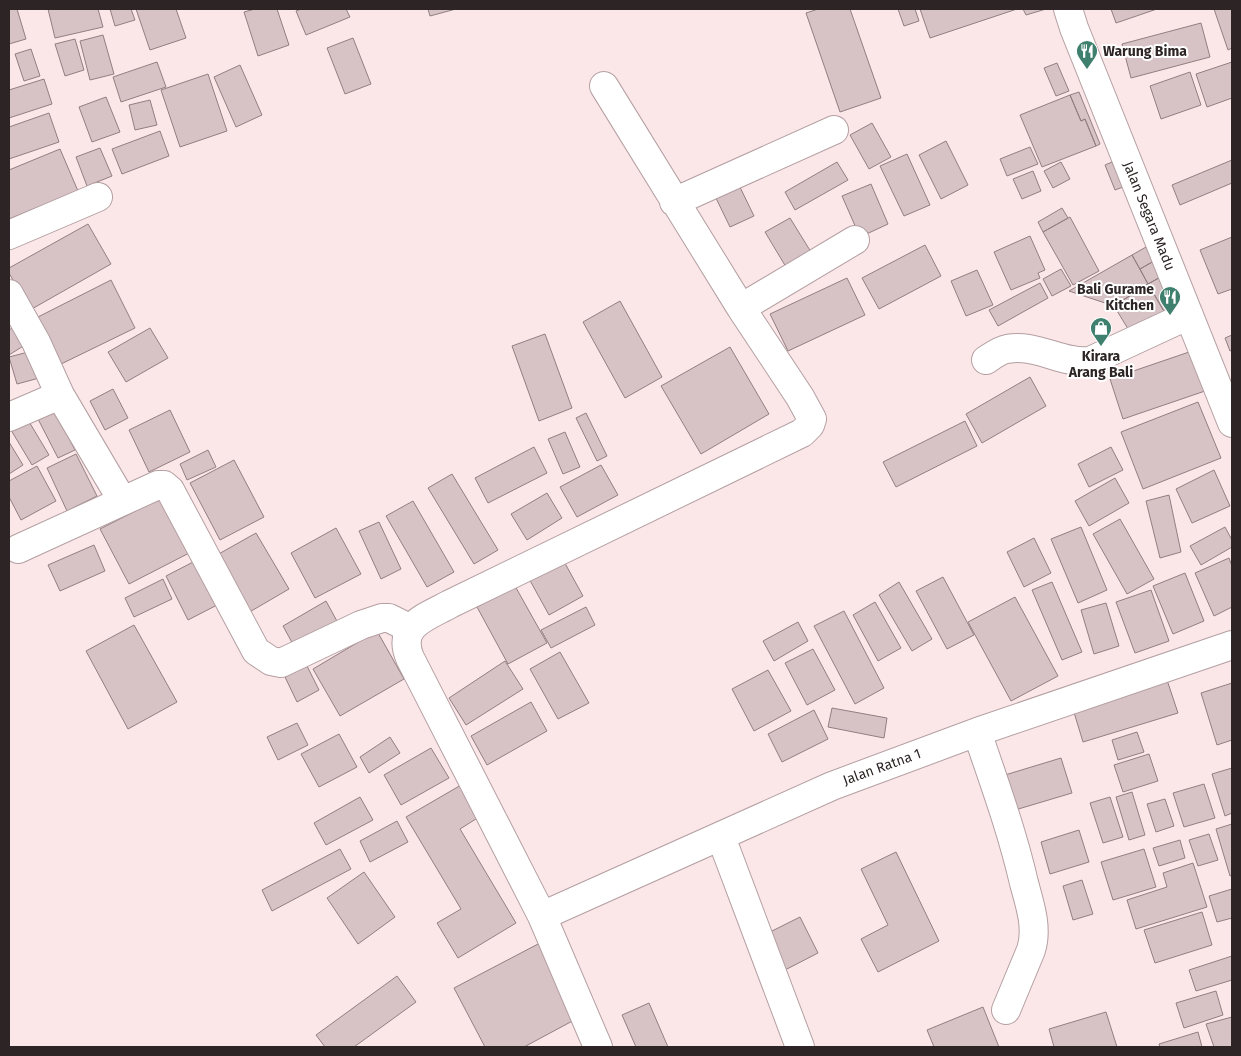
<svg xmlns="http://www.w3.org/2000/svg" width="1241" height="1056" font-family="'Fira Sans',sans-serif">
<rect width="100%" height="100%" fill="#fbe6e8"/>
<!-- building -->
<path fill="#d7c2c5" stroke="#927f81" d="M9 9H17L26 39 9 44Z
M48 9H98L103 27 55 38Z
M110 9H131L135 20 115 26Z
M136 9H176L186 38 150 50Z
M255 9H277L289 45 258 56 244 12Z
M301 9H346L350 17 306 35 296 11Z
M428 9H456L430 16Z
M818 9H850L881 98 840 112 806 13Z
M898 9H915L919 21 904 26Z
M920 9H1017L930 38Z
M1023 9H1046L1026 15Z
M1111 9H1157L1116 23Z
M1214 9H1232V48L1228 50Z
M1201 23 1210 57 1131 78 1122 44Z
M103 35 114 74 90 80 80 41Z
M353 38 371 84 345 94 327 48Z
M75 39 84 70 65 76 55 44Z
M31 49 40 76 24 81 15 54Z
M157 62 166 87 121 102 113 77Z
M1232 62V98L1207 107 1196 74Z
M1057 63 1069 91 1056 96 1044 68Z
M240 65 262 115 236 127 214 77Z
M1190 72 1201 105 1161 119 1150 86Z
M208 74 227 131 180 147 161 90Z
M44 79 52 104 9 118V90Z
M1079 92 1100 144 1096 146 1085 119 1081 121 1070 95Z
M1070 95 1081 121 1085 119 1096 146 1042 167 1020 115Z
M106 97 120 132 92 142 79 107Z
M150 100 157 125 135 130 129 105Z
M49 113 59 142 9 159V127Z
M872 123 891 157 869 169 850 135Z
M160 131 169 156 122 174 112 149Z
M946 141 968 185 941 199 919 155Z
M1030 147 1038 164 1007 176 1000 159Z
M100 148 112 176 87 186 76 157Z
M60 149 78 191 9 219V170Z
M907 154 930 205 904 216 880 166Z
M1232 160V183L1180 205 1172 185Z
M837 162 848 180 795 210 785 192Z
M1061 162 1070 179 1053 188 1044 171Z
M1112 162 1123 187 1115 190 1105 165Z
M1033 171 1041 191 1022 199 1013 179Z
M737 181 754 216 730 227 713 192Z
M871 184 888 224 860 237 842 196Z
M1062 208 1068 218 1043 232 1038 222Z
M1070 217 1099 271 1073 285 1043 232Z
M790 218 811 252 786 267 765 232Z
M88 224 111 264 30 310 9 273V268Z
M1030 236 1045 270 1038 273 1040 278 1011 290 994 252Z
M1232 237V289L1218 294 1200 250Z
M925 245 941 276 879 309 862 278Z
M1146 247 1154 261 1140 269 1132 255Z
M1132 255 1148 284 1114 306 1069 291Z
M1154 261 1168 273 1148 284 1140 269Z
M1061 269 1071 286 1052 296 1043 279Z
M977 270 993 305 966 316 951 281Z
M1162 276 1179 306 1165 313 1148 284Z
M847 278 865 315 788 351 770 314Z
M111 280 135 328 59 365 36 318Z
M1040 283 1048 298 998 326 989 310Z
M1148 284 1165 313 1130 332 1114 306Z
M620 301 662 377 625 398 583 322Z
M17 325 28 343 9 355V330Z
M150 328 168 358 126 382 108 352Z
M545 334 572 408 539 421 512 346Z
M1232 335V350L1230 351 1225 338Z
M730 347 769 414 701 454 661 386Z
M36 350 43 377 17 384 9 357Z
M1192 351 1205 391 1123 419 1110 379Z
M1030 377 1046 406 982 443 966 414Z
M113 389 128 418 105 430 90 401Z
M1198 402 1221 458 1143 489 1121 432Z
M170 410 190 452 149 472 129 430Z
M55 411 75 450 58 458 38 419Z
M586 413 607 456 597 461 576 418Z
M28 420 49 455 32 465 11 430Z
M965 421 977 446 896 487 883 462Z
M565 432 580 467 563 474 548 439Z
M9 442 23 465 9 474Z
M534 447 547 473 488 503 475 478Z
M1111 447 1123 470 1089 487 1078 464Z
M208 450 216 467 187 480 180 464Z
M76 454 97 496 67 511 47 468Z
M234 460 264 517 220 540 190 483Z
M601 465 618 495 577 517 560 487Z
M37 466 56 501 21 520 9 497V481Z
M1214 470 1230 506 1192 523 1176 489Z
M452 474 498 550 474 564 428 488Z
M1115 478 1129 503 1089 526 1075 501Z
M547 493 562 518 527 540 511 514Z
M167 495 195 550 129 584 100 529Z
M1169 495 1181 552 1160 558 1146 501Z
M413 501 454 572 427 587 386 516Z
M1120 519 1154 579 1127 594 1093 534Z
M379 522 401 569 381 579 359 531Z
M1081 527 1107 590 1078 603 1051 539Z
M1225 527 1232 540V547L1201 565 1190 546Z
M336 528 361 574 315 598 291 553Z
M256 533 289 589 241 617 208 560Z
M1034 538 1051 573 1024 587 1007 552Z
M94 545 105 571 60 591 48 565Z
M561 556 583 596 549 615 527 575Z
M1229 558 1232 566V607L1214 616 1195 573Z
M197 560 219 604 188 620 166 576Z
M1185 573 1204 621 1173 634 1153 586Z
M943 577 974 635 947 649 916 591Z
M163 579 172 599 134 617 125 598Z
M899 582 932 639 912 651 879 595Z
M1052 582 1082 652 1062 660 1032 590Z
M515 586 547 643 508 664 477 607Z
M1151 590 1169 641 1135 653 1116 602Z
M1015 597 1058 676 1011 701 968 622Z
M326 601 338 623 295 648 283 626Z
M875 602 901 648 878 661 853 615Z
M1106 603 1119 646 1094 654 1081 610Z
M586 607 595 625 551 648 541 630Z
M844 611 884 688 855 704 814 626Z
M798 622 808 641 774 661 763 641Z
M134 625 177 702 128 729 86 651Z
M377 631 404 679 340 716 313 669Z
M813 649 835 690 807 705 785 663Z
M560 652 589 703 558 719 530 669Z
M505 661 523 689 466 725 449 698Z
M307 666 319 690 297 702 285 677Z
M768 670 791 711 754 731 732 689Z
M1167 680 1178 713 1083 742 1073 709Z
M1232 683V740L1217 745 1201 693Z
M531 702 547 731 487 765 471 736Z
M832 708 887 718 884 738 828 727Z
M814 710 828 739 782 762 768 734Z
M297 723 308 745 278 760 267 737Z
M1137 732 1144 752 1118 760 1112 740Z
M339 734 357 767 319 787 301 754Z
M390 737 400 753 369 773 360 757Z
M431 748 449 778 401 805 384 775Z
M1149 754 1158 781 1123 792 1114 765Z
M1061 758 1072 793 1015 810 1005 775Z
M1232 768V813L1225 816 1212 774Z
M468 781 487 812 460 829 516 923 458 958 437 923 461 909 406 817Z
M1204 784 1215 818 1184 827 1173 793Z
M1132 792 1145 835 1129 840 1116 797Z
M360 797 373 820 326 845 314 823Z
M1110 797 1123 837 1103 843 1090 803Z
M1165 799 1174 826 1156 832 1147 804Z
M397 821 408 842 370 862 360 841Z
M1232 824V875L1230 876 1216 829Z
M1079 830 1089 862 1050 874 1041 842Z
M1209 834 1218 860 1198 866 1189 840Z
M1180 840 1185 858 1159 866 1153 848Z
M340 849 351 869 272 911 262 890Z
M1144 849 1156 887 1113 900 1101 862Z
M896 852 939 941 878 972 861 939 888 925 861 869Z
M1193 863 1207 907 1136 929 1127 900 1167 887 1163 873Z
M364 872 395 917 358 944 327 898Z
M1082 880 1093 914 1073 920 1063 886Z
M1232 889V918L1217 922 1209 896Z
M1202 912 1212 945 1155 963 1144 930Z
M800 917 818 953 785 970 766 934Z
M540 943 578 1018 524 1047H485L454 988Z
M1232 956V980L1196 991 1189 970Z
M397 976 416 1002 354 1047H325L316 1035Z
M1216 991 1223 1015 1184 1028 1176 1003Z
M649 1003 668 1047H636L622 1015Z
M983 1007 999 1047H934L927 1030Z
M1106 1012 1117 1047H1054L1049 1029Z
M1232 1017V1047H1214L1206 1024Z
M1198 1032 1202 1047H1160L1159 1044Z"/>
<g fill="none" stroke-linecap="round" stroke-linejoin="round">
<!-- minor casing -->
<g stroke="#b49fa2" stroke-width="30">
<path id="minor" d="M1068 9 1074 28 1232 423
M674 202 834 130
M9 235 98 197
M9 294 36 342 60 395 122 500
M741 308 855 240
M986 360C992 356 1000 350 1007 349 1035 343 1062 364 1090 361L1189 315
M9 417 60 395
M18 549 158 485H164L170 490 256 651 271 661 281 663 361 625 382 618H389L411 629
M977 732C994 782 1012 831 1024 883 1030 905 1038 928 1031 950L1006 1010
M721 837 800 1047
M542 916 832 786 977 732 1232 645
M598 1047 542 916 410 658C396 625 427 617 450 604L802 433 810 425 812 419 800 397 741 308 604 86"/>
</g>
<!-- minor -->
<use href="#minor" stroke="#fff" stroke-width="28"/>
</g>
<!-- icons -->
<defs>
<g id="restaurant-pin" transform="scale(1.125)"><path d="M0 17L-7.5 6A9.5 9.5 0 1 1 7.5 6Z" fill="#3f7f6e" stroke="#fff"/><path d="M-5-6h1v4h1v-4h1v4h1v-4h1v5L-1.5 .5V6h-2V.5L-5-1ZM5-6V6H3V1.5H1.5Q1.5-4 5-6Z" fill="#fff"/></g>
<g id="shop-pin" transform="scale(1.125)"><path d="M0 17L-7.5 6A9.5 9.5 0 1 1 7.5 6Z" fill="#3f7f6e" stroke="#fff"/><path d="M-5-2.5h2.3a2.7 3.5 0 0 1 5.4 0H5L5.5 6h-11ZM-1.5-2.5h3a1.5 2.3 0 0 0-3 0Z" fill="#fff"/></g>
</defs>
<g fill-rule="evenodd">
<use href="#restaurant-pin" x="1087" y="51"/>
<use href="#restaurant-pin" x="1170" y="297"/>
<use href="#shop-pin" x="1101" y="328"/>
</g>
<g text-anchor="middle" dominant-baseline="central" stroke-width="4" stroke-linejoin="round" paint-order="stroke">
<!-- poi labels -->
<g font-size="14" font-weight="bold" fill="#2c2425" stroke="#fff" text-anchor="start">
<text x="1103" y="51">Warung Bima</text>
<text x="1154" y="289" text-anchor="end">Bali Gurame<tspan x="1154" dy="16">Kitchen</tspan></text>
<text x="1101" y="356" text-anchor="middle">Kirara<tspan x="1101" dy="16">Arang Bali</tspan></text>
</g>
<!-- street labels -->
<g font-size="14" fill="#2c2425" stroke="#fff">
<text transform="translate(1149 216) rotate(68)">Jalan Segara Madu</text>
<text transform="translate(882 767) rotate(-20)">Jalan Ratna 1</text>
</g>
</g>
<!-- border -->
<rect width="1241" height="1056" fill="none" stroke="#2c2425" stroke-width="20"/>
</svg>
